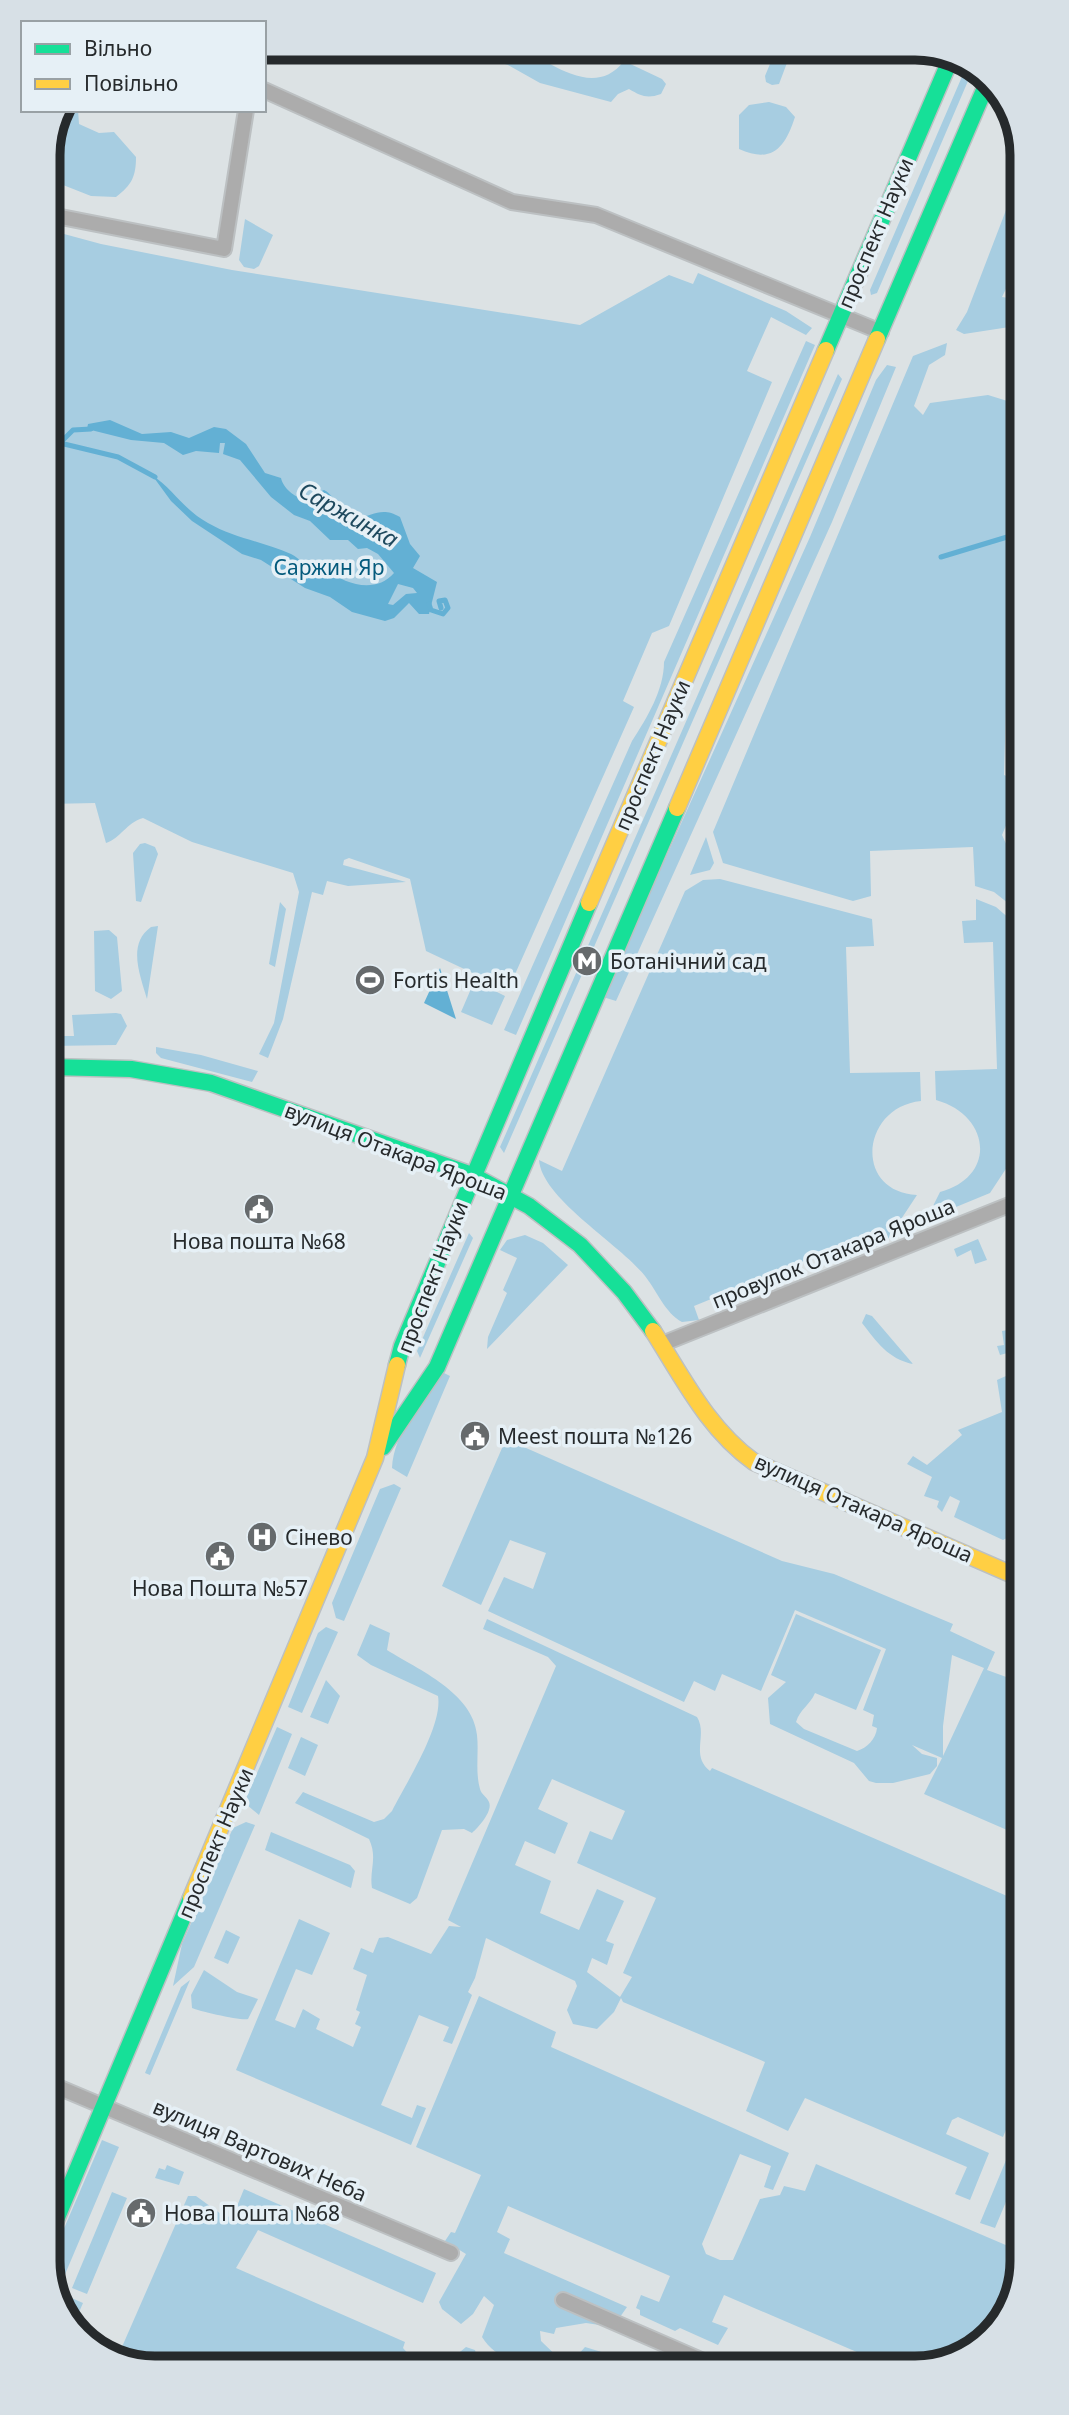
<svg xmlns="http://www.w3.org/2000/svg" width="1069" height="2415" font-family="'Noto Sans',sans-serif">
<rect width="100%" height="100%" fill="#dce2e4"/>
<!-- green -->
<path fill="#a7cde1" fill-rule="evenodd" d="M473 47H551L550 64C576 78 603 88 624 61L662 79 666 84 661 94C647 99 641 96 629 89L618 94 611 102 540 83 508 65 486 58Z
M777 47H793L779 84 772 85 766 82 765 76Z
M967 65 974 67 877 293 871 295 870 290Z
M769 102 786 107 795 117C785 148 772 164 739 149V115L749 105Z
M65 110H78L79 124 99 133 114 132 136 157C136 176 132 185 116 197L91 196 58 183 63 162 47 148Z
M1016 184V268L1002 297 1016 299V326L964 334 956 330 967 312Z
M245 219 273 235 259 266 254 269 244 267 239 260Z
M53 231 101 244 232 270 580 325 669 275 693 284 698 273 786 311 812 328 806 335 771 317 747 371 772 382 669 626 652 633 623 701 634 707 512 981 497 974 491 989 505 996 492 1025 461 1012 477 975 426 951 410 879 349 858 344 860 343 865 406 882 348 886 327 881 323 895 312 892 283 1019 268 1058 259 1054 274 1023 299 892 293 873 192 842 143 818C126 823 121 838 106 843L95 803 49 804 48 233Z
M806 341 815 345 516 1035 504 1030 632 741C647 718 664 690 664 662Z
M947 343 945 355 929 365 914 406 923 415 930 403 988 395 1017 404 1018 704 1006 706 1004 775 1018 781V797L1002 835 1018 870V911L994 892 975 886 973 847 870 851 871 896 853 901 723 863 713 832 913 356Z
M887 365 896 367 832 522 616 1001 603 997 810 537 876 380Z
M838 374 842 379 504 1153 500 1147Z
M706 837 714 863 710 870 690 875Z
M145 843 155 847 158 854 141 902 136 901 133 853 140 844Z
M720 879 872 919 874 946 846 947 850 1073 920 1072 921 1101C861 1107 853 1192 917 1195L886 1242 850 1258 844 1245 694 1306 699 1320 682 1322C665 1313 657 1291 645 1276 620 1244 542 1199 539 1160L562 1171 685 891 703 880Z
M976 899 996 907 1018 926 1019 1149 990 1193 956 1207 930 1212 940 1192C998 1176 990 1115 936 1100L935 1071 997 1069 993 942 964 943 962 921 976 920Z
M280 902 286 909 275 967 269 964Z
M158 926 147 999C140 975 127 944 151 927Z
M109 930 117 937 122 991 111 999 95 991 94 931Z
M116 1013 121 1014 127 1026 116 1045 50 1046V1036H74L72 1015Z
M156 1047 201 1055 258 1071 252 1082 161 1058 156 1053Z
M469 1233 473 1238 420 1358 417 1351Z
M525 1235 543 1243 568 1265 487 1349 488 1337 507 1293 503 1290 517 1258 500 1250 507 1240Z
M978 1239 987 1260 975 1264 971 1250 957 1257 954 1249Z
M866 1314 872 1316 913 1364C888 1359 877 1342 862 1323Z
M1019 1328V1350L1000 1355 997 1346 1004 1345 1002 1331Z
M442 1372 450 1376 407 1477 392 1468C394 1432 422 1401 442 1372Z
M1015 1372 1019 1377 1020 1536 1015 1534 1003 1540 954 1517 960 1501 950 1496 942 1512 937 1507 939 1501 924 1496 932 1477 907 1464 913 1456 927 1465 962 1435 958 1430 1002 1412 997 1380Z
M506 1439 782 1561 834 1574 953 1624 950 1631 995 1652 987 1670 1009 1678 1020 1652 1021 1836 924 1794 942 1758 912 1745 922 1754 937 1758V1766L930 1774 893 1783H876L869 1781 854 1763 770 1724 768 1698 786 1682 771 1675 796 1614 881 1650 856 1710 815 1693C810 1705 800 1709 796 1722L804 1729 857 1751C867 1748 876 1739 877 1728L872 1726 874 1715 863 1710 886 1649 795 1610 761 1691 722 1674 715 1691 694 1681 684 1702 488 1611 504 1577 533 1589 546 1553 510 1540 481 1605 442 1586ZM952 1655 984 1668 943 1756V1726Z
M394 1484 401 1488 344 1621 336 1618 332 1603 380 1489Z
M487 1619 697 1717C708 1735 690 1755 710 1771L712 1768 1021 1902V2093L1003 2137 958 2117 952 2120 946 2134 989 2153 970 2200 955 2194 967 2167 805 2098 788 2131 746 2111 765 2062 623 2002 621 1998 614 2012 597 2029 573 2024 567 2010 577 1986 575 1981 486 1938 475 1978 468 1992 472 1995 452 2044 443 2041 449 2027 419 2015 381 2105 412 2118 417 2105 426 2108 411 2145 236 2070 299 1919 330 1933 312 1975 296 1969 275 2020 295 2028 303 2009 320 2019 316 2029 353 2047 361 2027 355 2024 360 2012 356 2010 367 1975 353 1969 361 1948 373 1953 379 1938 388 1937 431 1954 449 1926 461 1927 448 1920 556 1666 548 1657 483 1629ZM552 1779 625 1811 612 1840 590 1831 577 1863 656 1898 623 1973 632 1977 620 1997 587 1972 592 1958 607 1965 614 1944 606 1941 624 1901 597 1889 579 1930 540 1913 551 1881 515 1865 525 1841 555 1854 568 1823 538 1809Z
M370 1624 390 1633 387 1650C419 1670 473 1693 477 1735 479 1752 475 1772 480 1789 481 1794 487 1797 489 1802 493 1811 479 1827 472 1833L464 1829 442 1830 417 1898 410 1904 372 1888C369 1870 378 1858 369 1839L295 1803 303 1792 374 1822 384 1819 392 1811C406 1783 443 1726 438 1696L371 1665 357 1655Z
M326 1627 338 1632 302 1713 288 1707 318 1633Z
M326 1680 340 1696 328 1724 310 1717Z
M277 1727 292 1734 259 1815 247 1805V1796Z
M301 1737 318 1745 305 1776 288 1768Z
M246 1822 255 1825 194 1967 173 1986 182 1944 233 1828Z
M271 1832 350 1865 355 1871 351 1888 265 1850Z
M226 1930 240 1937 228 1964 214 1958Z
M204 1970 237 1992 258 1999 248 2019C242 2021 198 2011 192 2008L191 1995Z
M190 1980 150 2075 145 2073 181 1987Z
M479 1996 556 2032 551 2047 789 2153 773 2190 764 2187 771 2166 740 2154 702 2244 706 2254 720 2260H733L760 2199 780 2195 784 2186 805 2191 816 2164 1022 2252V2261L1000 2325 949 2362H921L913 2358 911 2362H880L724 2295 712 2322 728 2328 718 2345 680 2328 675 2331 640 2315V2310L636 2308 641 2295 659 2302 670 2276 508 2206 497 2232 510 2239 504 2253 627 2307 613 2327 586 2323 556 2328 554 2334 540 2331 541 2341 566 2365C535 2365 500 2366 482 2337L494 2305 484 2296 473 2314 461 2324 442 2309 439 2302 466 2254 445 2241 451 2232 455 2233 481 2175 416 2147Z
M1021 2124 1022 2188 1013 2185 995 2228 980 2223Z
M102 2140 119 2147 55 2298 53 2254Z
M167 2165 184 2172 179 2185 155 2178 159 2168 165 2170Z
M244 2189 436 2273 423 2303 258 2230 236 2268 405 2342 403 2348 411 2357 410 2366 147 2367 118 2356 188 2196H196L225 2217 233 2216Z
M112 2192 127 2198 87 2294 72 2288Z
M67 2296 83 2303 74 2324 62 2308Z
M466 2347 475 2350 479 2365H444Z
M585 2347 608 2354 612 2364H579L577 2356Z"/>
<!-- water -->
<path fill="#63b0d4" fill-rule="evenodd" d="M110 420 142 434 171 432 189 438 214 427 226 429 246 444 265 473 281 478C283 488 297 501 308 498 313 496 318 492 324 490 335 495 340 514 351 516 370 521 378 504 400 517L410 544 420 556 413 568 437 582 429 614H419L409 603 394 618 385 621 352 612 330 597 305 588 261 560 242 554 192 521 171 501 152 475C173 489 184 510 208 523 234 538 264 542 291 554 301 559 307 568 315 575L327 569C345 585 376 594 394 573L378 554 367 548 358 549 348 540H330L310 521 294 515 271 497 240 460 223 454 225 443H220L219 453 196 451 183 455 164 443 131 440 87 429 88 424ZM398 584 413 588 417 593 406 594 393 605 388 604Z
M440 968 456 1019 424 1003Z"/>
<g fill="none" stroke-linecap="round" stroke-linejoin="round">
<!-- stream -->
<path stroke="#63b0d4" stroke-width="5" d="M60 443 118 457 155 477
M48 444 60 443 73 430 91 429
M941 557 1017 534
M429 604 431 610 443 614 448 608 445 600 439 601 441 608"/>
<!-- street casing -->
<g stroke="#bcc0c2" stroke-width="18">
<path id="street" d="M264 90 512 202 596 215 881 332
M48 220 61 217 224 249 246 110
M662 1344 1019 1201
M53 2085 451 2253
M563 2300 710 2364"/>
</g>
<!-- fast casing -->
<g stroke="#bcc0c2" stroke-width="19">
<path id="fast" d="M877 339 988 81
M826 350 951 58
M50 1067 131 1069 211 1083 472 1175 529 1206 580 1245 624 1292 653 1331
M397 1365 402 1346 589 903
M383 1447 437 1367 677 808
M53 2227 191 1898"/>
</g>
<!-- slow casing -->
<g stroke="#bcc0c2" stroke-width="19">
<path id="slow" d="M677 808 877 339
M589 903 826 350
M653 1331C683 1378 708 1429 754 1462L1020 1578
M191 1898 375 1458 397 1365"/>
</g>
<!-- street -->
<use href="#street" stroke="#acacac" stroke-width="14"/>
<!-- fast -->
<use href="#fast" stroke="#16e098" stroke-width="16"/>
<!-- slow -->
<use href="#slow" stroke="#ffcf43" stroke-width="16"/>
</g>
<!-- icons -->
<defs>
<g id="metro-disc" transform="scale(1.575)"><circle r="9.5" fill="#666a6c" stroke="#e6f0f6"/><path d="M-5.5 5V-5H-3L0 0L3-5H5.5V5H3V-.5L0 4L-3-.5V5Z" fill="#fff"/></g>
<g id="stadium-disc" transform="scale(1.575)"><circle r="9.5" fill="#666a6c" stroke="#e6f0f6"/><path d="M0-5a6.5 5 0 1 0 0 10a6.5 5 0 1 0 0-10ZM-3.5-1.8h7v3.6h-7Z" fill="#fff"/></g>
<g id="civic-disc" transform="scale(1.575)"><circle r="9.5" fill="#666a6c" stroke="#e6f0f6"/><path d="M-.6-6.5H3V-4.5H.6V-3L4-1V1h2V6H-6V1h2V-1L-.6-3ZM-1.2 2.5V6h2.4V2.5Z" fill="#fff"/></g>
<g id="hospital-disc" transform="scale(1.575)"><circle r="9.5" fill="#666a6c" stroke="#e6f0f6"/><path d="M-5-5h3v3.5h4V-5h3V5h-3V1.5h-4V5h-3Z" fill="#fff"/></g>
</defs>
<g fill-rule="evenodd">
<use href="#metro-disc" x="587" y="961"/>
<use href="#stadium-disc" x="370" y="980"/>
<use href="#civic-disc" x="259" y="1209"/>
<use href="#civic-disc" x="475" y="1436"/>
<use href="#hospital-disc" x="262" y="1537"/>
<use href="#civic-disc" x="220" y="1556"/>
<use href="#civic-disc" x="141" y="2213"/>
</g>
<g text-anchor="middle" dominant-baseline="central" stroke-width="7" stroke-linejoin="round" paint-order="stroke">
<!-- street labels -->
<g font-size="21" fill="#262a2c" stroke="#e6f0f6">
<text transform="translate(875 233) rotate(-67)">проспект Науки</text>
<text transform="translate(652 755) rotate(-67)">проспект Науки</text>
<text transform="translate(396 1151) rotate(21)">вулиця Отакара Яроша</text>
<text transform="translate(833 1253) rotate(-22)">провулок Отакара Яроша</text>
<text transform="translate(432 1277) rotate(-69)">проспект Науки</text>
<text transform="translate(864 1508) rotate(24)">вулиця Отакара Яроша</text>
<text transform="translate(215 1843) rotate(-67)">проспект Науки</text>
<text transform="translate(260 2150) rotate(23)">вулиця Вартових Неба</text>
</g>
<!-- park labels -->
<g font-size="21" fill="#045a7c" stroke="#e6f0f6">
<text x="329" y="567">Саржин Яр</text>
</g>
<!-- poi labels -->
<g font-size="21" fill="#262a2c" stroke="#e6f0f6" text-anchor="start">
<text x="610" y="961">Ботанічний сад</text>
<text x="393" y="980">Fortis Health</text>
<text x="259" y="1241" text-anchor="middle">Нова пошта №68</text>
<text x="498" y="1436">Meest пошта №126</text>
<text x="285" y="1537">Сінево</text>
<text x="220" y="1588" text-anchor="middle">Нова Пошта №57</text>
<text x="164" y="2213">Нова Пошта №68</text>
</g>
<!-- water labels -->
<g font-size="23" font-style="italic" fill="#1e495e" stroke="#e6f0f6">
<text transform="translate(349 514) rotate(29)">Саржинка</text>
</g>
</g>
<!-- crop -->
<path d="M0 0H1069V2415H0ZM155 60H915A95 95 0 0 1 1010 155V2261A95 95 0 0 1 915 2356H155A95 95 0 0 1 60 2261V155A95 95 0 0 1 155 60Z" fill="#d7e0e6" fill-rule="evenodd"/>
<path fill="none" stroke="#262a2c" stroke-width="9" d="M155 60H915A95 95 0 0 1 1010 155V2261A95 95 0 0 1 915 2356H155A95 95 0 0 1 60 2261V155A95 95 0 0 1 155 60Z"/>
<!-- legend -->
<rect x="21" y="21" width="245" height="91" fill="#e6f0f6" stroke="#99a1a5" stroke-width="2"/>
<rect x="35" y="44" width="35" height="10" fill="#16e098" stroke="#99a1a5" stroke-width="2"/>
<text x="84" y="56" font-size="21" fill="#262a2c">Вільно</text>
<rect x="35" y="79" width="35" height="10" fill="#ffcf43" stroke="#99a1a5" stroke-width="2"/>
<text x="84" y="91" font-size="21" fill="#262a2c">Повільно</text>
</svg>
